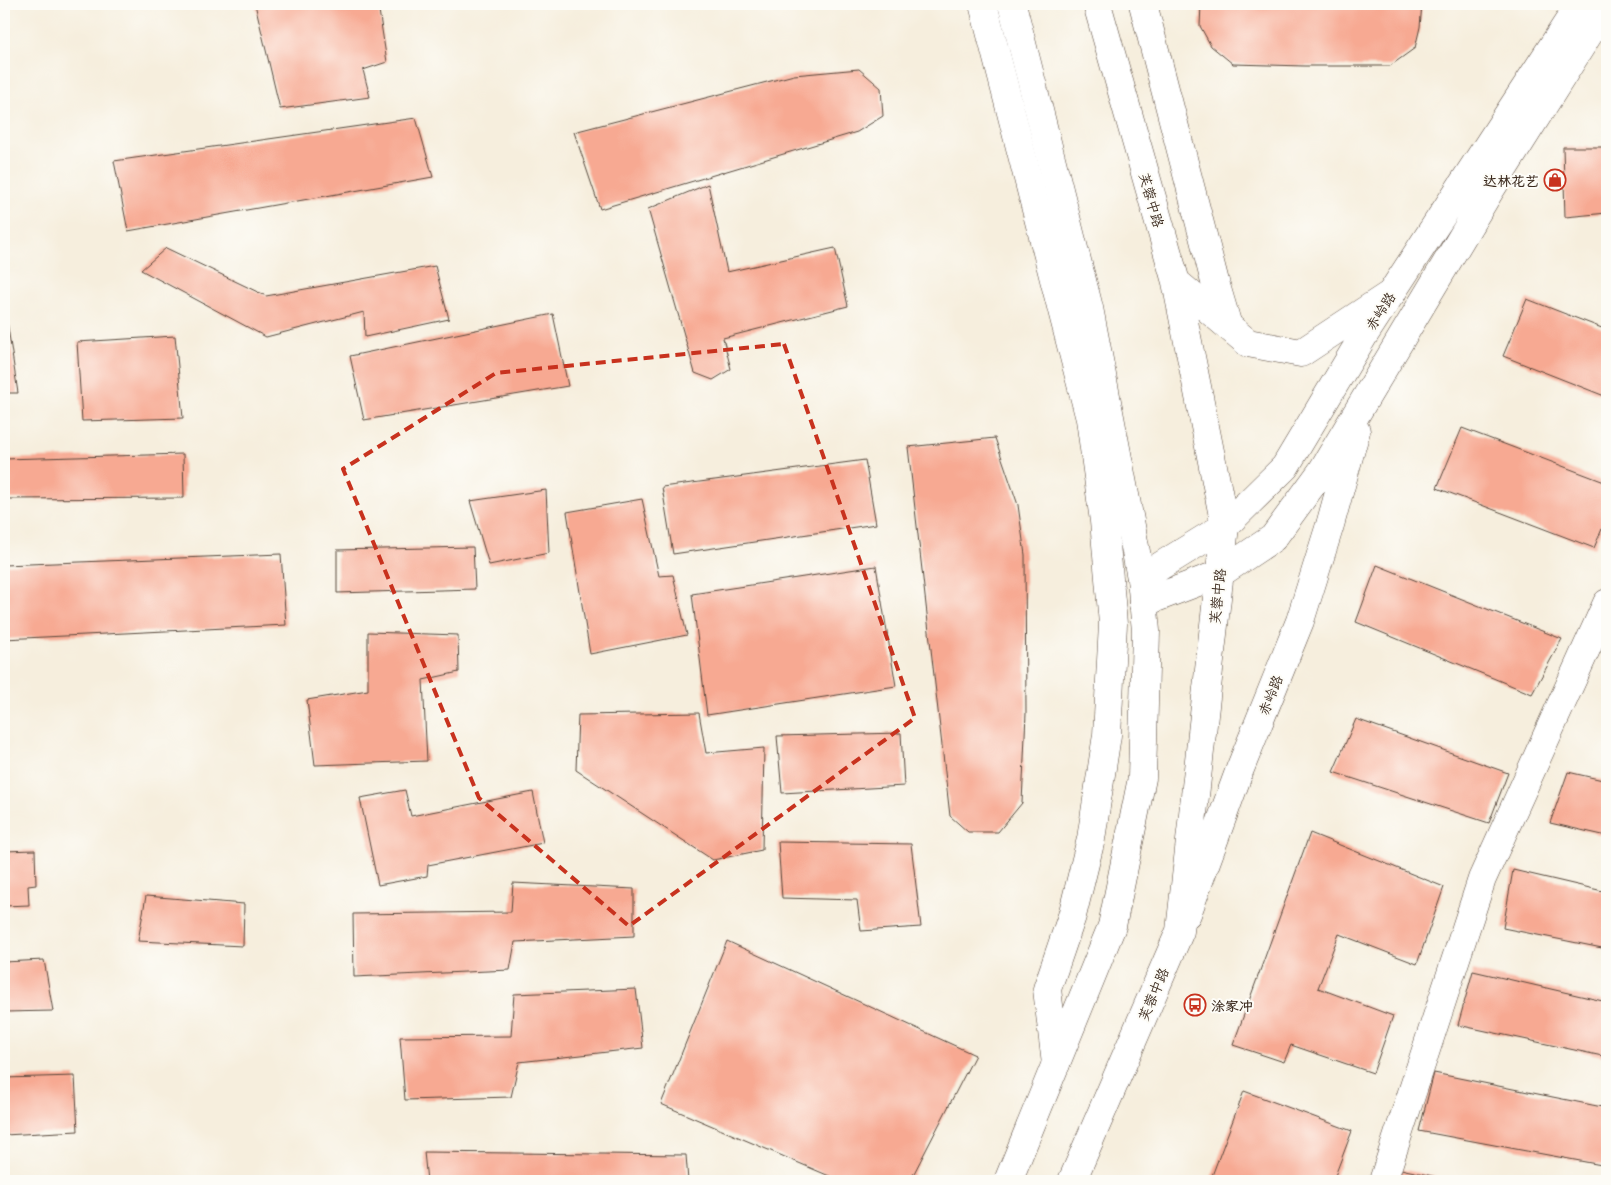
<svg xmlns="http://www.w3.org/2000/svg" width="1611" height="1185" font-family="'Playpen Sans','LXGW WenKai TC',sans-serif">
<rect width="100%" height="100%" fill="#fdfcf7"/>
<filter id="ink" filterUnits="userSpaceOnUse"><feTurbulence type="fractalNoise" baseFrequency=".02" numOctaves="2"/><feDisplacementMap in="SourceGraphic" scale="10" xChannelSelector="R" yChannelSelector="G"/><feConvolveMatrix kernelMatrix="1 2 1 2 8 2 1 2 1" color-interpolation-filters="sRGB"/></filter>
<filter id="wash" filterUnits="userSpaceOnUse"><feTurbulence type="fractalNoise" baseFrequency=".0096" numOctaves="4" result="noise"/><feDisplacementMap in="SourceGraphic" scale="20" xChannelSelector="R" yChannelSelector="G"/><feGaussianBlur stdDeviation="1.12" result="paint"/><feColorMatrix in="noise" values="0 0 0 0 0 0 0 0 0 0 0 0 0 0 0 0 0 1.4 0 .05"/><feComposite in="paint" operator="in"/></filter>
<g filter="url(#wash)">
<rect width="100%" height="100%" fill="#f6eedd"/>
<g id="blocks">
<!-- building -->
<path fill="#f7a992" d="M255 4H378L387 62 363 70 370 97 280 109Z
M1201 4H1422L1420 27 1415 48 1390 66H1304L1233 64 1211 46 1200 26Z
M859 69 881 88 883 116 857 132 600 209 574 132 794 75Z
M416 118 433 177 128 231 114 161Z
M1563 147H1607V213L1565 217Z
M708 184 727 272 835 248 848 306 723 338 731 369 713 380 695 373 648 209Z
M166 248 266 296 435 266 449 319 365 337 364 312 266 337 141 270Z
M1527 299 1607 330V397L1503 356Z
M4 308H5L18 393H4Z
M553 314 568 386 364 420 350 356Z
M175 336 183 418 82 421 77 342Z
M1462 428 1607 483V517L1594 548 1437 488Z
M995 438 1018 505 1025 555 1026 713 1022 803 998 832H968L950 816 908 447Z
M183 454 184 498 4 499V459Z
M865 460 876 524 673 554 662 487Z
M546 490 549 553 489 565 470 501Z
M642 499 659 576 673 575 687 635 590 654 567 512Z
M473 547 475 589 337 593V550Z
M281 554 286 625 4 639V565Z
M1377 565 1562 639 1532 694 1356 622Z
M876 566 896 686 707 715 692 594Z
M368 632 458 635 459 672 423 680 427 761 315 765 307 700 368 690Z
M699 713 706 753 764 748 762 850 713 860 576 770 578 715Z
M1356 719 1508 773 1489 823 1333 772Z
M901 733 904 786 782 793 777 736Z
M1568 772 1607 781V836L1550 823Z
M405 790 411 816 533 792 543 843 428 865 427 876 378 885 360 798Z
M1310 833 1444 887 1417 964 1339 934 1318 988 1393 1016 1373 1073 1291 1045 1284 1062 1233 1045Z
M778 842 911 844 921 927 861 931 857 900 782 898Z
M35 850 36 885 28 886 29 905 4 906V851Z
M1513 870 1607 892V949L1503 928Z
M513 883 634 889V936L515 942 510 970 354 977 353 914 511 912Z
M146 896 244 904 243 946 138 941Z
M727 941 975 1055 910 1181H841L661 1104Z
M44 960 53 1011 4 1012V962Z
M1473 971 1607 1002V1057L1458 1025Z
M636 989 643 1048 519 1062 511 1097 405 1100 400 1037 511 1036 514 994Z
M1434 1073 1607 1108V1166L1419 1131Z
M75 1076 78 1131 4 1135V1078Z
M1244 1091 1352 1131 1333 1181H1210Z
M424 1152 686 1155 688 1181H427Z
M1383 1165 1450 1180V1181H1378Z"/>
</g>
</g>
<g filter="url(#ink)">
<use href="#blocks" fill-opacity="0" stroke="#57473b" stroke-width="1"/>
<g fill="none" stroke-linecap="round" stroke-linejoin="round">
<!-- minor casing -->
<g stroke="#57473b" stroke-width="29">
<path id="minor" d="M1383 1181 1482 879 1607 603"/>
</g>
<!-- tertiary casing -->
<g stroke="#57473b" stroke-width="29">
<path id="tertiary" d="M983 4 1090 419 1104 521 1113 624 1107 735 1091 839 1072 916 1047 989 1056 1064
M1143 4 1215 282 1228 326"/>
</g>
<!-- secondary casing -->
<g stroke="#57473b" stroke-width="29">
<path id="secondary" d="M1141 578 1225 526 1285 467 1364 335 1580 4
M1143 603 1219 574 1273 538 1322 471 1489 192 1607 5
M1187 914 1240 769 1300 621 1330 525 1356 431"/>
</g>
<!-- primary casing -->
<g stroke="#57473b" stroke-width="29">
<path id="primary" d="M1176 282 1248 343 1301 353 1392 293
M1008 1181 1112 926 1142 778 1146 631 1141 578 1089 308 1012 4
M1072 1181 1180 931 1225 526 1176 282 1097 4"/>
</g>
<!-- minor -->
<use href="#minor" stroke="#fff" stroke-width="28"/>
<!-- tertiary -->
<use href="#tertiary" stroke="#fff" stroke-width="28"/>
<!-- secondary -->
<use href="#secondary" stroke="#fff" stroke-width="28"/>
<!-- primary -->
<use href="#primary" stroke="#fff" stroke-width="28"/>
</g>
</g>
<!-- marked area -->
<path fill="none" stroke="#c8321e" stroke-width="4" stroke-dasharray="10 6" stroke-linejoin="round" d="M784 344 915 718 629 926 479 798 343 469 496 373Z"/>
<!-- icons -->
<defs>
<g id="shop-ring" transform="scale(1.125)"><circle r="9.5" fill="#fdfcf7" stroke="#c8321e" stroke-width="1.5"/><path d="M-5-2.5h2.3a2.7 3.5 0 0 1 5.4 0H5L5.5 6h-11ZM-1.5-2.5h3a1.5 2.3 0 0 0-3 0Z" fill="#c8321e"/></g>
<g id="bus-ring" transform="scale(1.125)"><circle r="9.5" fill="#fdfcf7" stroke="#c8321e" stroke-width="1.5"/><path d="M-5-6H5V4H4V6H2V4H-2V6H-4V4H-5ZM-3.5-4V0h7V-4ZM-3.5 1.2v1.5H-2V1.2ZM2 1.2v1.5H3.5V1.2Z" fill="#c8321e"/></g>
</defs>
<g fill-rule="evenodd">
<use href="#shop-ring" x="1555" y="180"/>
<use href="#bus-ring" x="1195" y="1005"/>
</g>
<g text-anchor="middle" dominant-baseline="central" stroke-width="4" stroke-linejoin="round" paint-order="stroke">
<!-- poi labels -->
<g font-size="14" font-weight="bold" fill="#3b2a1e" stroke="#fdfcf7" text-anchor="end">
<text x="1539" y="180">达林花艺</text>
<text x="1211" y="1005" text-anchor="start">涂家冲</text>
</g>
<!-- street labels -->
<g font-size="14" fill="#3b2a1e" stroke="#fdfcf7">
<text transform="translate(1152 200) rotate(74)">芙蓉中路</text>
<text transform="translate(1380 311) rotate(-57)">赤岭路</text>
<text transform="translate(1217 596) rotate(-84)">芙蓉中路</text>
<text transform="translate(1270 695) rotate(-68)">赤岭路</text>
<text transform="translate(1153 994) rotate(-67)">芙蓉中路</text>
</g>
</g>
<!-- margin -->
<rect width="1611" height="1185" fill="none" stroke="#fdfcf7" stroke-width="20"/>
</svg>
